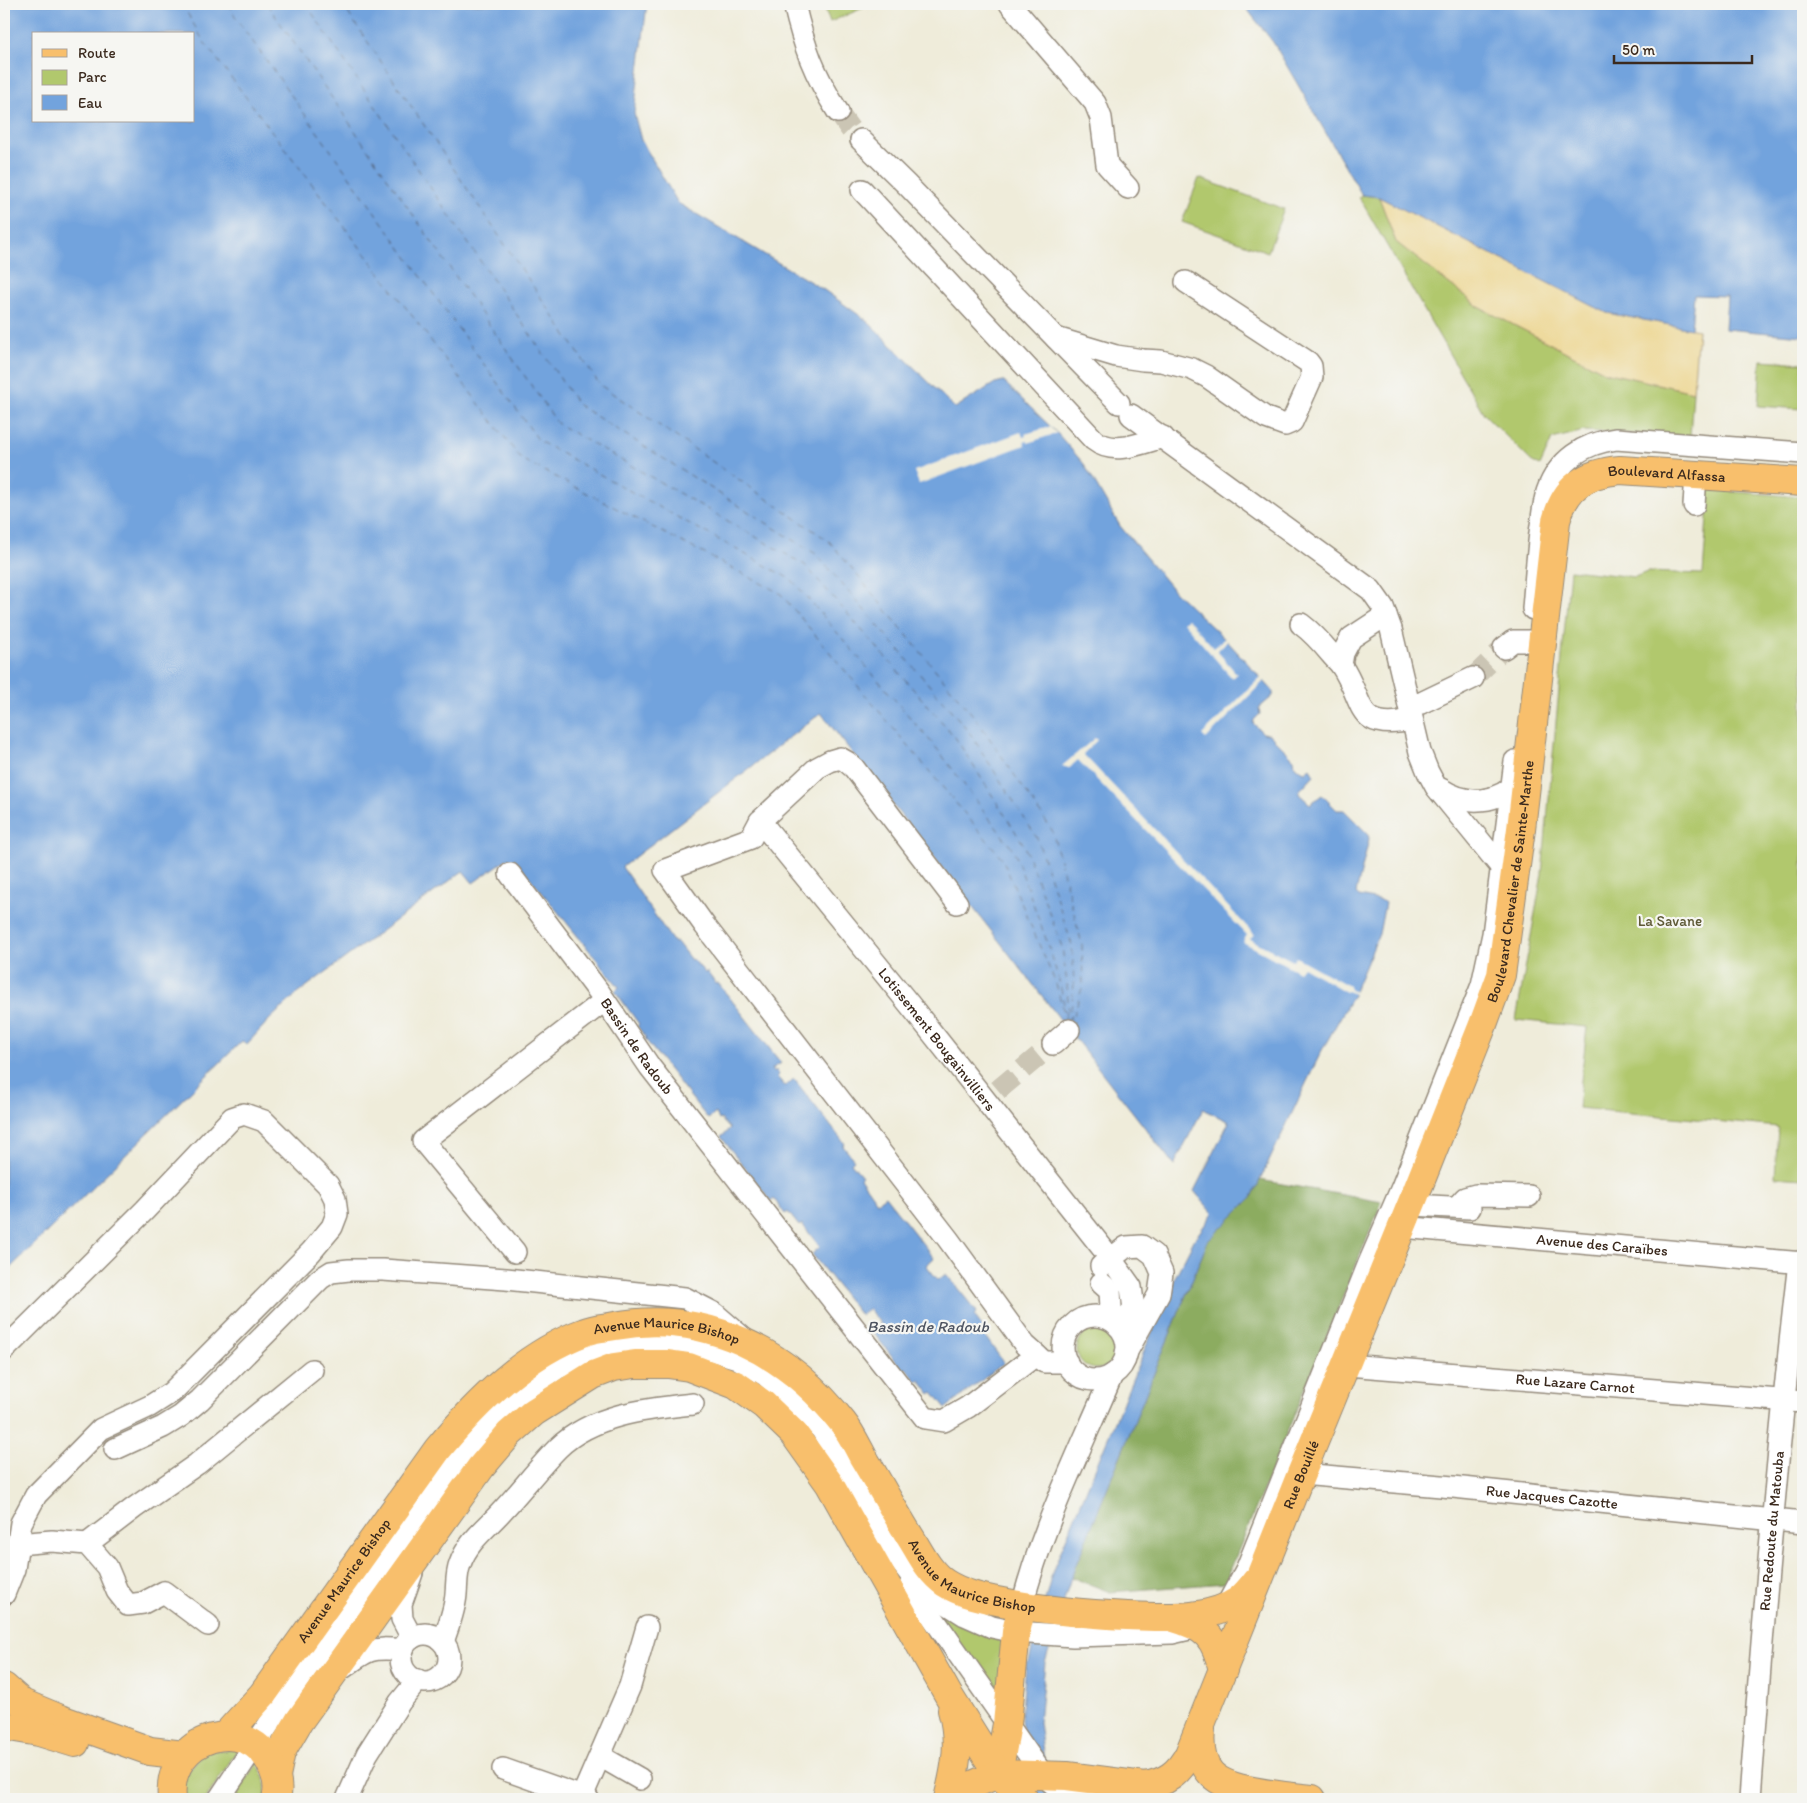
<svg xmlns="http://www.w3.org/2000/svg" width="1807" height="1803" font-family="Itim,sans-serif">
<rect width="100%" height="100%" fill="#f6f6f2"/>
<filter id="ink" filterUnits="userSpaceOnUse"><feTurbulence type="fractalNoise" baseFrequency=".02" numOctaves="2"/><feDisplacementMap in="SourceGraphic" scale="10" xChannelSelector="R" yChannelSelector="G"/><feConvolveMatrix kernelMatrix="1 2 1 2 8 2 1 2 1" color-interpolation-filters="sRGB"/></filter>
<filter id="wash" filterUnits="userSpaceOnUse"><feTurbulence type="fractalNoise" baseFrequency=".0096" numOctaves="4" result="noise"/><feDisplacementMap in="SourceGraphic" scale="20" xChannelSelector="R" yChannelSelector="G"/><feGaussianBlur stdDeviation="1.12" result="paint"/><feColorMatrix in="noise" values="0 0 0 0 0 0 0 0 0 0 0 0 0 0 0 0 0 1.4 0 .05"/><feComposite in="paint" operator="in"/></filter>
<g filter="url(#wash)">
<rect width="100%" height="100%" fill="#efecda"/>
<!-- green -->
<path fill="#b1c86d" stroke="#767946" d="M823 4H861L863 8 830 22Z
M1199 178 1284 209 1268 252 1182 222Z
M1362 195 1379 197 1396 242 1479 307 1605 372 1693 392 1690 437 1584 431 1552 439 1540 466 1531 461 1484 414 1359 197Z
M1761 360 1803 363V409L1758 406Z
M1709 490 1803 497V1179L1775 1177 1778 1127 1578 1108 1587 1027 1516 1020 1542 874 1570 570 1635 577 1647 572 1703 574Z
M1077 1349a20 20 0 1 1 40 0a20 20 0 1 1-40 0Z
M922 1596 1007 1637 1001 1705Z
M238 1749 206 1799H183L182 1778 205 1751Z
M257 1763 265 1777 266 1799H232Z"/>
<!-- forest -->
<path fill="#8cac60" stroke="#646b3f" d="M1260 1180 1382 1202 1225 1583 1110 1592 1071 1577 1208 1241 1252 1197Z"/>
<!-- sand -->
<path fill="#eeda9e" stroke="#94825e" d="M1379 197 1607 313 1698 330 1693 392 1605 372 1479 307 1396 242Z"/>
<!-- water -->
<path fill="#72a3dd" stroke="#56667e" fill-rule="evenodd" d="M4 4H647L634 113 641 140 678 203 824 290 866 320 955 408 995 383 1003 381 1057 433 1084 464 1120 526 1175 592 1227 641 1273 691V696L1259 708 1260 714 1254 720 1253 723 1263 733 1269 734 1294 759 1295 766 1300 770 1305 772 1310 768 1314 775 1299 791V794L1310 804 1322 795 1337 810H1344L1368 834 1369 839 1356 893 1359 896 1383 901 1385 903 1379 934 1353 995 1321 1052 1252 1197 1208 1241 1071 1577 1045 1663 1039 1722 1049 1799H1034L1021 1720 1026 1665 1029 1661 1053 1570 1174 1279 1194 1240 1213 1213 1194 1191 1229 1122 1203 1109 1174 1165 821 713 622 867 674 943 677 942 691 960 693 959 705 973 707 972 716 984 718 983 781 1063 772 1069 774 1072 776 1070 779 1075 777 1077 785 1086 794 1079 845 1144 843 1146 854 1160 851 1163 862 1176 860 1178 877 1202 885 1196 934 1258 926 1265 938 1280 946 1274 977 1312 974 1315 984 1329 982 1332 1004 1363 946 1408 933 1392 930 1394 920 1380 917 1382 906 1368 903 1370 872 1331 881 1324 869 1309 860 1315 812 1254 820 1247 802 1224 799 1226 788 1212 785 1214 774 1199 771 1201 721 1137 730 1129 721 1119 719 1120 716 1113 708 1119 645 1039 646 1038 637 1026 639 1024 615 991 619 987 518 863 507 859 473 883 463 871 299 992 270 1019 247 1044 242 1041 4 1274V865L7 854 4 847ZM34 34H194V121H34Z
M1243 4H1803V336L1725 329 1727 296 1694 295 1691 329 1607 313 1379 197 1362 195 1273 42Z"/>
<!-- pier -->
<path fill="#efecda" d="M1050 427 1057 433 1028 443 1027 441 1024 442 1025 445 919 484 914 471 1021 432 1023 437 1026 436 1025 434Z
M1188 619 1214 648 1226 637 1229 639 1217 651 1237 674 1232 678 1183 622Z
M1263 675 1266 679 1206 739 1202 735Z
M1095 738 1097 740 1083 754 1254 934 1250 939 1293 961 1296 957 1349 986V988L1357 992 1356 995 1347 991 1346 992 1303 967 1299 972 1243 942 1247 935 1078 760 1069 768 1062 766Z"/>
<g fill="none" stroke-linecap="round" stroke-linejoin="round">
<!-- ferry -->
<path stroke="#4e5461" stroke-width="1" stroke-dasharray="6 5" stroke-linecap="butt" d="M182 4 204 42 521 459 780 593 1002 858 1056 984 1066 1020
M228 4 238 21 539 441 792 580 938 750 1014 851 1050 950 1060 984 1067 1020
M267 4 558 424 805 565 955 737 1024 845 1062 947 1067 983 1069 1020
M306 4 578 405 816 554 968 730 1037 838 1072 945 1074 984 1070 1020
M342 4 600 385 829 541 977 720 1052 830 1082 944 1083 985 1072 1020"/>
</g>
</g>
<g filter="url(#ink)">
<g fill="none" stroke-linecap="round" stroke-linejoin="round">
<!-- minor-tunnel -->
<path stroke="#cbc5b4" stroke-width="21" stroke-dasharray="21 11" stroke-linecap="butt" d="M838 112 850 129 861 140
M1473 678 1504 648
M998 1090 1053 1044"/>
<!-- minor casing -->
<g stroke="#958b7c" stroke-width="24">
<g id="minor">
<path d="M794 4C804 47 814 74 838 112"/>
<path d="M1010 4 1095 103 1101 118 1107 165 1128 188"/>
<path d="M861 140 907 185 1119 403"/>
<path d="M862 190 1094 440C1114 456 1141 443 1163 437"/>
<path d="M1056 338 1116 356 1143 360 1161 361 1192 369 1206 376 1266 418 1285 425 1292 422 1312 377 1311 366 1308 362 1186 282"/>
<path d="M1131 415 1371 590 1383 607 1391 629 1420 752 1428 772 1436 787 1506 873"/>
<path d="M1694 505 1696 474"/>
<path d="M1533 609C1535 584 1537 558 1540 533 1542 520 1543 505 1547 492 1558 460 1584 443 1616 439L1803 453"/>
<path d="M1301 624C1313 633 1321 642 1331 654 1334 658 1338 661 1341 665 1366 702 1353 732 1412 720"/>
<path d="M1504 648 1513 641H1529"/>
<path d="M1341 665 1343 653 1351 638 1386 615"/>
<path d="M1409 706 1421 703 1473 678"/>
<path d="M1441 789C1466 806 1499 804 1519 780"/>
<path id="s1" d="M760 821 910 1005 1111 1259 1131 1287 1134 1309 1118 1326"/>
<path id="s2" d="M510 874 599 992 650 1067 925 1418 944 1421 968 1407 1036 1355"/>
<path d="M957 903 854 768 847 762 840 758 830 761 817 768 760 821 751 838 665 870 705 926 948 1239 1025 1345 1044 1362H1067"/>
<path d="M1053 1044 1069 1030"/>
<path d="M1411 1205 1470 1208"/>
<path d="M1457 1207 1465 1198 1476 1195 1529 1196"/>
<path id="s3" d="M1402 1227 1803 1263"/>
<path d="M515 1252 423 1141 604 1001"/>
<path d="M1101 1266 1126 1247 1142 1246 1154 1255 1162 1273 1159 1294 1126 1353"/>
<path d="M1101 1283 1110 1291 1111 1308 1103 1317"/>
<circle cx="1095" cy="1348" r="32"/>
<path d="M4 1350 145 1210 232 1118 244 1114 264 1121 328 1185 335 1199 337 1214 332 1227 311 1252 172 1392 150 1406 101 1429 36 1495 21 1523 14 1569 4 1594"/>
<path id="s4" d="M1347 1365 1803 1402"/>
<path d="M115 1449 163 1427 181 1416 200 1400 320 1279 331 1272 349 1270H383L506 1279 685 1298 714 1313 743 1338"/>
<path id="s5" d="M1301 1474 1453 1487 1803 1523"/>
<path d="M17 1544 52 1541 87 1544 107 1567 117 1591 128 1605 143 1603 164 1592 208 1625"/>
<path d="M87 1544 134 1508 197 1464 312 1370"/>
<path d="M888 1545 919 1586 965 1615 992 1627 1016 1632 1073 1636 1172 1633 1202 1626"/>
<path d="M412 1573 401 1604 402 1619 412 1638"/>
<path d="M910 1585 1043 1775C1065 1796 1070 1795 1099 1799"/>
<path d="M1228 1603 1247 1568 1369 1263 1402 1187 1482 985 1493 934 1515 761"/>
<path d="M1022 1606C1042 1526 1080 1451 1112 1375"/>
<circle cx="425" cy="1658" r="24"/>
<path d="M443 1642C448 1627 455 1610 456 1594 457 1584 456 1574 460 1564 468 1541 487 1528 502 1511 521 1491 538 1468 558 1448 593 1414 647 1409 693 1404"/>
<path d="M343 1668C368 1649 371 1647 403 1650"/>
<path d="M600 1756 640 1779"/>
<path d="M503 1769 588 1799"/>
<path d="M219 1799 295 1685 461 1454 485 1426 509 1403 558 1368 589 1355 622 1344 684 1342 737 1358 765 1375 792 1399 822 1430 895 1558"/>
<path d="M347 1799 367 1754 400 1702 418 1680"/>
<path d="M581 1799 630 1686 647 1627"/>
<path id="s6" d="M1750 1799C1763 1620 1778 1441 1799 1262"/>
</g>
</g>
<!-- major casing -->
<g stroke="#958b7c" stroke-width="30">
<g id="major">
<path d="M1174 1618C1206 1627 1215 1637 1223 1670"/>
<path d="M4 1687 22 1703 63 1720 150 1751 184 1755"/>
<path d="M4 1726 39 1732 75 1743"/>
<path d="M1201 1729C1197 1772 1214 1784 1253 1791 1273 1795 1292 1797 1312 1799"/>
<path id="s7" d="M225 1736 263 1694 438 1449C478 1401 525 1354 585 1332 594 1328 605 1328 615 1326 705 1309 788 1352 843 1423 851 1433 857 1446 863 1457 880 1485 895 1513 912 1540 921 1555 930 1573 945 1583 962 1594 982 1598 1002 1602 1043 1610 1085 1614 1127 1616 1163 1617 1208 1622 1239 1600 1246 1594 1251 1588 1256 1581"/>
<path d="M998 1774 1007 1724 1016 1632 1022 1606"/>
<path d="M276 1776 281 1752 299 1721 481 1467 509 1434 534 1412 593 1375 614 1367 635 1364H668L689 1367 736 1385 764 1405 794 1434 829 1483 949 1696 998 1774 1024 1799"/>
<path d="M172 1799C165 1735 251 1711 273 1769 277 1778 279 1789 276 1799"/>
<path d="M948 1799C956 1768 961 1741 952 1710"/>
<path id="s8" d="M952 1799 970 1786 998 1774 1067 1776 1144 1786C1166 1783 1179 1773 1189 1754L1301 1474 1415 1195 1482 1027 1501 975 1521 829 1556 521C1565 487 1585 473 1620 470L1803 482"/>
</g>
</g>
<!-- minor -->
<use href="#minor" stroke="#fff" stroke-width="21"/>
<!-- major -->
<use href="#major" stroke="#f8bf6c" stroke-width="28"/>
</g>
</g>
<g text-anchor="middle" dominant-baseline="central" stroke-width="4.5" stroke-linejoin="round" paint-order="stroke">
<!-- street labels -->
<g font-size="15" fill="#3b2a1e" stroke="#f6f6f2">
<text stroke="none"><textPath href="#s8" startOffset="1689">Boulevard Alfassa</textPath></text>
<text stroke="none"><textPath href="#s8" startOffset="1190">Boulevard Chevalier de Sainte-Marthe</textPath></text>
<text stroke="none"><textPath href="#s1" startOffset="281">Lotissement Bougainvilliers</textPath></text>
<text stroke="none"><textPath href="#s2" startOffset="214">Bassin de Radoub</textPath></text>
<text stroke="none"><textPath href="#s3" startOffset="201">Avenue des Caraïbes</textPath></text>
<text stroke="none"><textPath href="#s7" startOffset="631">Avenue Maurice Bishop</textPath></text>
<text stroke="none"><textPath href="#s4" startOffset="229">Rue Lazare Carnot</textPath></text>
<text stroke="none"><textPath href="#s8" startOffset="558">Rue Bouillé</textPath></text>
<text stroke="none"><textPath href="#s5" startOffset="252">Rue Jacques Cazotte</textPath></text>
<text stroke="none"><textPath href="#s6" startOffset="269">Rue Redoute du Matouba</textPath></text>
<text stroke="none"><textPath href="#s7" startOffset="1050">Avenue Maurice Bishop</textPath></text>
<text stroke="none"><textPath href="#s7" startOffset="196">Avenue Maurice Bishop</textPath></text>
</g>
<!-- park labels -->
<g font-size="15" fill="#5e5936" stroke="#f6f6f2">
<text x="1670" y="921">La Savane</text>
</g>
<!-- water labels -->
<g font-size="16" font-style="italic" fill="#4e5461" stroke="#f6f6f2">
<text x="928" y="1326">Bassin de Radoub</text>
</g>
</g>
<!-- margin -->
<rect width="1807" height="1803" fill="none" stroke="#f6f6f2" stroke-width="20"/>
<!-- legend -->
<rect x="32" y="32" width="162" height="90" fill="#f6f6f2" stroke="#aba49d"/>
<rect x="42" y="49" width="25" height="8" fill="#f8bf6c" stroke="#aba49d"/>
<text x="78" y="58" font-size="15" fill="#3b2a1e">Route</text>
<rect x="42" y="70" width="25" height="15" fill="#b1c86d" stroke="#aba49d"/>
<text x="78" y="82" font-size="15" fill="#3b2a1e">Parc</text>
<rect x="42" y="95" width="25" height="15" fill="#72a3dd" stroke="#aba49d"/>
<text x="78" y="108" font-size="15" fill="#3b2a1e">Eau</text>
<!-- scale -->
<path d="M1614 55v8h138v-8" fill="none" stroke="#3b2a1e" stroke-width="2.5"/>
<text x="1622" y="55" font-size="15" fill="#3b2a1e" stroke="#f6f6f2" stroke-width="4" paint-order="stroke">50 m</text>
</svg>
